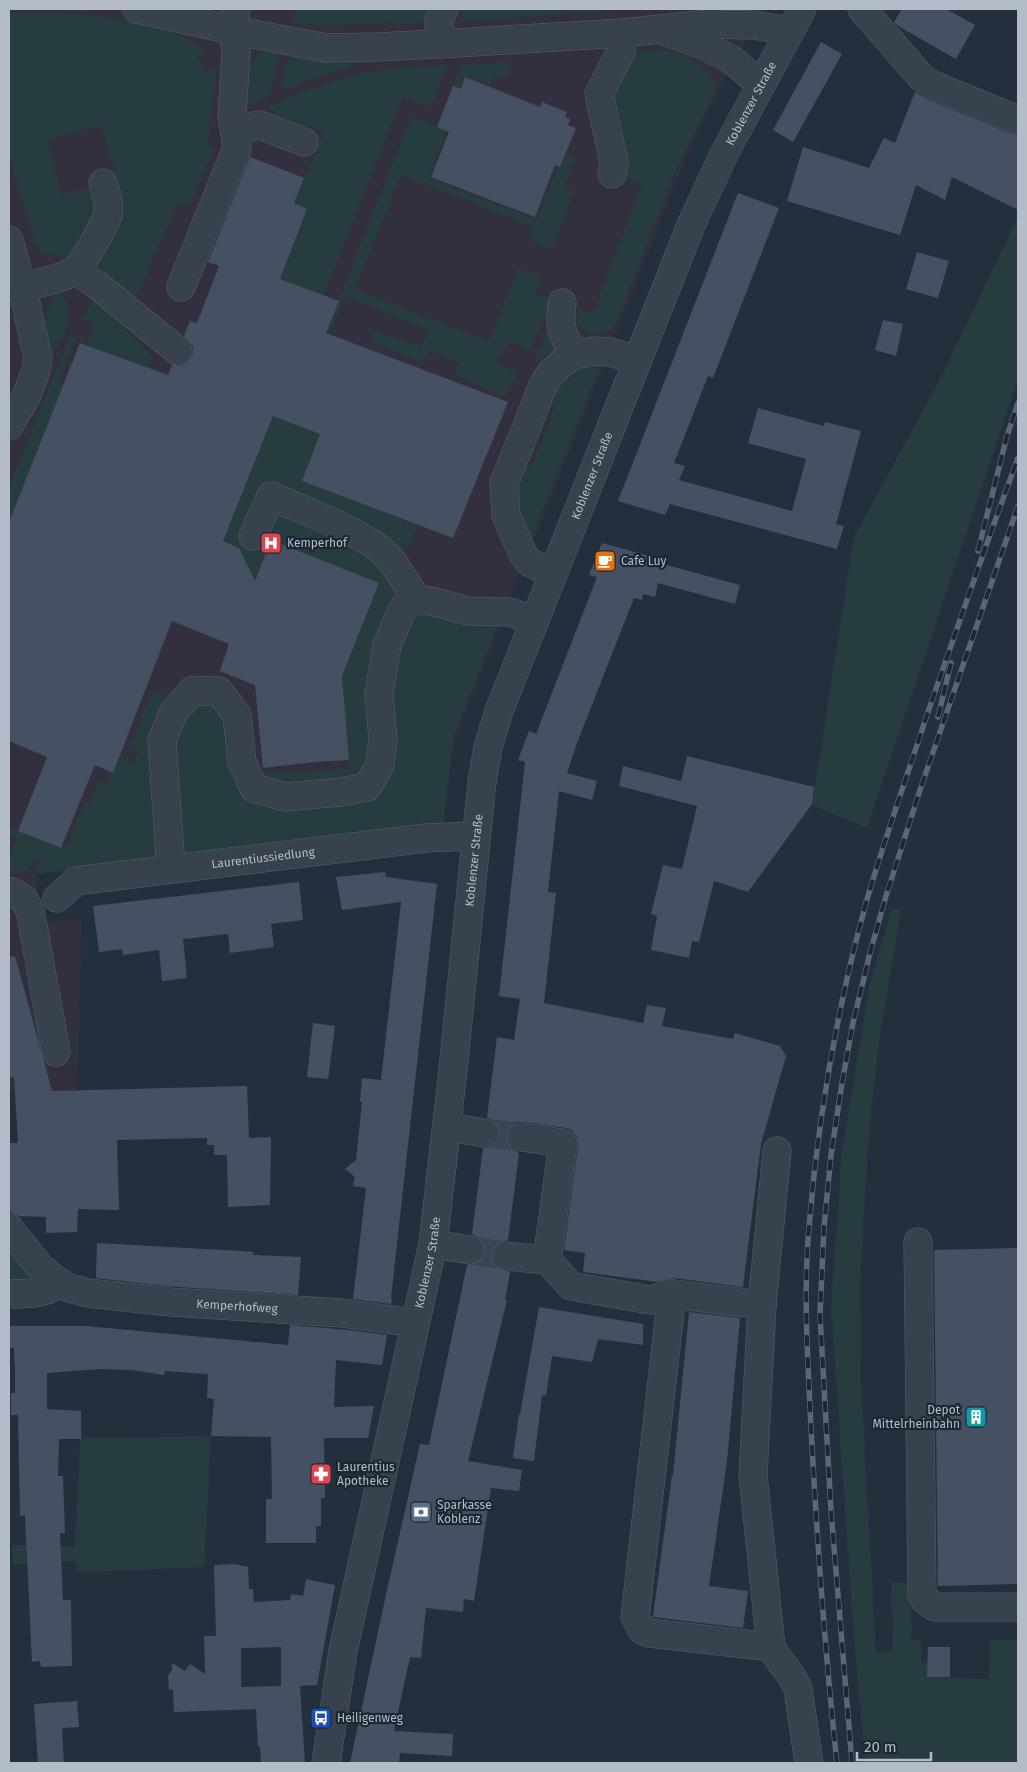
<svg xmlns="http://www.w3.org/2000/svg" width="1027" height="1772" font-family="'Fira Sans',sans-serif">
<rect width="100%" height="100%" fill="#242f3e"/>
<!-- medical -->
<path fill="#32303f" d="M9 9H763L716 93 684 162 454 740 443 828 36 874 42 922 82 920 77 1090 9 1092Z"/>
<!-- green -->
<path fill="#263c3f" d="M294 9H436L431 22 328 26 292 22Z
M461 9H640L464 21Z
M9 12C60 11 167 17 207 51L197 57 205 72 214 66 215 80 208 139 213 151 190 204 177 205 135 299 104 274 97 258 113 180 117 179 101 125 47 140 62 195 92 187 98 218 64 263 62 257 41 254 36 245 9 156Z
M658 50C663 51 669 51 674 52 691 56 709 70 716 85L713 97 674 174 615 326C602 341 572 336 579 309L593 314 642 184 619 177 613 99 633 54Z
M273 51 280 52 269 96 252 105 246 100C245 77 243 54 273 51Z
M289 54 368 59 367 61 311 79 285 89 282 87Z
M509 61 510 77 493 78 490 85 466 75 461 89 453 86 462 66Z
M448 65 431 107 402 97 324 295 295 285 275 336 254 346 307 209 294 203 324 133 277 115 268 108C296 94 335 79 366 73 393 68 420 66 448 65Z
M411 117 441 129 449 126 429 178 537 220 558 166 560 167 566 154 575 157 564 188 574 191 552 250 529 241 534 227 401 175 355 289 489 342 518 268 541 277 535 293 553 300 529 350 509 341 497 363 518 373 505 396 455 375 459 363 428 351 423 362 371 342 375 330 421 347 429 330 345 296 330 334 326 333Z
M1018 217V380L867 828 812 805 854 537 938 383Z
M60 292C78 316 63 335 51 359L49 354C50 329 38 311 60 292Z
M96 297 152 357 148 368 86 345 94 324 82 319Z
M557 311 563 343 545 355 539 361 535 358Z
M70 336 76 338 58 381 64 384 9 522V489Z
M602 362 530 542 516 494 519 473 531 465 534 461 555 407 552 390 572 368Z
M273 416 320 434 302 481 418 526 404 556 417 573 425 592 499 622 454 735 443 828 36 874 40 861 34 858 29 870 9 873V858L17 838 11 836 9 840V827L65 850 84 803 90 804 98 782 107 785 119 759 134 765 139 752 129 748 152 692 162 695 176 690 181 679 192 674 210 679 252 774 349 769 342 676 379 583 272 540 241 616 230 611 247 565 239 548 223 541Z
M892 908 901 911 879 1042 869 1134 860 1283 861 1384 876 1652 893 1650 891 1582 910 1583 912 1640H921V1663H927L928 1677 989 1679 990 1640 1018 1639V1763H865L853 1626 831 1307 842 1151 869 986Z
M11 1253 15 1254 34 1278 33 1281 9 1285V1255Z
M211 1436 204 1567 76 1573V1561L13 1565 12 1545 75 1546 80 1438Z"/>
<!-- building -->
<path fill="#455162" fill-rule="evenodd" d="M902 9H946L975 25 956 59 898 26 894 22Z
M821 42 842 54 793 142 773 130Z
M465 77 540 107 542 102 567 112 565 117 570 119 568 125 576 128 560 167 555 165 535 217 431 177 449 132 437 127 453 86 461 89Z
M915 92 929 100 1012 134 1018 135V210L952 177 945 200 916 185 900 235 787 201 803 147 869 168 884 138 895 143Z
M250 157 304 178 294 203 307 209 280 279 339 301 326 333 508 402 453 538 302 481 320 434 273 416 223 541 239 548 255 581 271 540 379 583 342 676 349 760 315 762 263 768 255 685 220 671 229 644 172 621 113 773 95 765 61 848 18 831 47 757 9 741V522L80 343 168 375 172 365 183 366 190 360 193 354V346L184 336 190 321 197 323 219 266 208 262Z
M738 193 779 208 713 378 708 376 674 463 685 466 679 480 792 511 806 459 748 443 758 408 824 426 825 422 861 431 836 524 844 526 837 549 670 504 665 515 618 501Z
M917 252 949 261 938 298 906 289Z
M883 320 903 324 896 356 875 350Z
M602 543 664 560 663 564 740 585 735 604 658 583 655 597 643 594 642 600 634 598 577 743 567 773 597 781 592 800 559 791 548 892 556 893 544 1003 643 1023 647 1005 666 1008 662 1026 733 1039 735 1033 780 1046 786 1056 761 1144 743 1287 674 1278 658 1282 583 1272 585 1253 564 1250 578 1145 577 1137 572 1130 566 1128 523 1122H516L509 1127 506 1134V1142L511 1149 519 1153 508 1240 500 1242 494 1247 490 1255 492 1262 497 1268 510 1272 505 1300H507L468 1461 522 1470 519 1491 491 1488 474 1601 464 1599 463 1612 426 1608 421 1658 410 1657 394 1731 453 1734 452 1756 400 1753 399 1763H350L387 1590 420 1444 429 1445 467 1265 476 1264 482 1260 485 1253V1245L480 1238 472 1234 483 1148H490L497 1143 500 1135 499 1127 495 1121 487 1117 497 1037 514 1040 520 999 499 996 525 762 518 760 529 731 536 734 597 577 589 575Z
M687 756 814 787 812 804 748 892 714 881 699 942 692 941 689 958 651 950 657 916 651 914 663 865 682 869 697 806 619 786 623 766 681 781Z
M385 872 386 877 437 884 391 1298 392 1299 391 1304 353 1299 366 1188 353 1186 355 1177 345 1169 356 1160 362 1102 360 1101 362 1078 381 1080 401 902 342 910 336 877Z
M299 882 303 920 271 924 274 947 230 953 228 934 183 939 187 978 162 981 159 950 123 955 122 949 99 952 93 906Z
M15 956 52 1091 247 1086 249 1138 271 1137 270 1205 228 1207 227 1155H214V1145H207V1138L117 1140 119 1210 78 1209 77 1232 46 1233V1217L19 1216 12 1213 9 1209V1143H18L14 1077 9 1078V957Z
M313 1023 335 1026 328 1079 307 1077Z
M97 1243 239 1251 253 1252V1255L301 1257 298 1295 164 1286 96 1278Z
M1018 1248V1584L938 1586 934 1250Z
M539 1307 643 1324V1345L598 1339 592 1362 552 1356 546 1396 542 1395 534 1461 513 1458 519 1414H520Z
M689 1312 740 1318 727 1461 709 1586 748 1591 743 1628 653 1617 672 1475H673Z
M290 1325 348 1330 387 1335 382 1365 336 1360 334 1407 374 1406 368 1438H324L325 1498H321V1526H316V1543H266V1499H272L271 1437 211 1436 214 1399 207 1398 208 1374 165 1371 164 1375 132 1370 101 1369 47 1373V1409L81 1411V1439H59L58 1476H63L65 1533H60L63 1600H71L72 1666 41 1667 40 1661 32 1662 25 1515 20 1516 18 1415H11V1393H15V1371L14 1348H10V1326H86L288 1345Z
M234 1564 248 1567 249 1589H253L254 1602 290 1600 291 1594 303 1596 306 1579 335 1585 317 1685 300 1686 305 1763H261L260 1746 258 1747 256 1709 174 1712 173 1689 169 1690 168 1676 172 1670V1663L185 1671 190 1664 205 1674 204 1636H216L214 1565ZM281 1647V1686L241 1687V1648Z
M928 1647H950V1677H927Z
M77 1701 79 1727 62 1728 64 1763H38L34 1704Z"/>
<g fill="none" stroke-linecap="round" stroke-linejoin="round">
<!-- minor-tunnel -->
<path stroke="#3a4453" stroke-width="28" stroke-dasharray="28 14" stroke-linecap="butt" d="M485 1133 521 1137
M470 1250 506 1256"/>
<!-- minor casing -->
<g stroke="#565f6c" stroke-width="29">
<g id="minor">
<path d="M137 9 232 30 326 48 376 47 456 43 622 33 709 24 753 25 790 31"/>
<path d="M862 9 922 78 935 86 1018 120"/>
<path d="M667 32 705 46 732 60 761 85"/>
<path d="M440 44 439 21 444 9"/>
<path d="M235 133 254 126 260 125 304 142"/>
<path d="M612 174 614 162 599 94 622 49V33"/>
<path d="M9 240 25 299 38 358 36 370 27 395 9 426"/>
<path d="M76 270 97 285 178 351"/>
<path d="M22 287C39 283 59 280 74 271 82 266 106 223 108 214 110 204 106 193 103 183"/>
<path d="M181 287 237 148 232 115 236 51 232 30 236 9"/>
<path d="M562 303C559 329 561 332 575 355"/>
<path d="M253 536 271 496C306 512 351 527 381 550 394 560 408 586 417 600"/>
<path d="M553 574 529 562 523 554 506 515 504 483 520 444 542 388 550 374 563 362 575 355 593 351 610 352 638 360"/>
<path d="M171 869 162 741 173 713 192 691H219L237 715 242 762 254 788 285 797 341 792 367 787 380 765 383 740 379 694 387 645 403 608 417 600 431 601 468 611 510 612 535 621"/>
<path d="M9 891 23 898 30 910 56 1052"/>
<path id="s1" d="M57 898 76 881 426 838 476 836"/>
<path d="M447 1127 485 1133"/>
<path d="M521 1137 563 1143 547 1260"/>
<path d="M777 1151 762 1305 753 1475 771 1647C779 1662 792 1673 798 1689L809 1763"/>
<path id="s2" d="M9 1228 39 1266 53 1278 69 1288 88 1293 170 1302 341 1313 415 1323"/>
<path d="M918 1242 922 1594 925 1600 935 1607H1018"/>
<path d="M433 1244 470 1250"/>
<path d="M506 1256 547 1260 571 1286 650 1300 672 1294 762 1305"/>
<path d="M9 1294C27 1294 45 1294 61 1283"/>
<path d="M672 1294 635 1617 642 1630 649 1633 771 1647"/>
<path id="s3" d="M326 1763 343 1651 433 1244 453 1070 482 782 488 747 499 711 691 225 725 152 802 9"/>
</g>
</g>
<!-- minor -->
<use href="#minor" stroke="#38414e" stroke-width="28"/>
<!-- rail casing -->
<g stroke="#5a6575" stroke-width="5.5">
<path id="rail" d="M978 551 1007 436 1018 403
M938 717 951 663
M837 1763C825 1652 817 1540 811 1428 808 1361 803 1294 809 1227 818 1117 837 1009 866 903 884 841 906 779 926 718 956 631 986 544 1018 458
M852 1763 831 1511 820 1315 824 1227 831 1155 842 1083 853 1023 870 953 886 896 921 787 1018 506"/>
</g>
<!-- rail -->
<use href="#rail" stroke="#1d2633" stroke-width="4" stroke-dasharray="11" stroke-linecap="butt"/>
</g>
<!-- icons -->
<defs>
<g id="hospital-square" transform="scale(1.125)"><rect x="-9" y="-9" width="18" height="18" rx="4" fill="#e0444e" stroke="#1d2633"/><path d="M-5-5h3v3.5h4V-5h3V5h-3V1.5h-4V5h-3Z" fill="#fff"/></g>
<g id="cafe-square" transform="scale(1.125)"><rect x="-9" y="-9" width="18" height="18" rx="4" fill="#e8710a" stroke="#1d2633"/><path d="M-5.5-4.5H6V0H3Q3 3.5 0 3.5H-2.5Q-5.5 3.5-5.5 0ZM3-3.2v2h1.7v-2ZM-6 4.5H4V6H-6Z" fill="#fff"/></g>
<g id="building-square" transform="scale(1.125)"><rect x="-9" y="-9" width="18" height="18" rx="4" fill="#0f9aa8" stroke="#1d2633"/><path d="M-4-6H4V6H1V3H-1V6H-4ZM-2.5-4.3h1.7v1.8h-1.7ZM.8-4.3h1.7v1.8H.8ZM-2.5-1h1.7V.8h-1.7ZM.8-1h1.7V.8H.8Z" fill="#fff"/></g>
<g id="pharmacy-square" transform="scale(1.125)"><rect x="-9" y="-9" width="18" height="18" rx="4" fill="#e0444e" stroke="#1d2633"/><path d="M-2-6h4v4h4v4h-4v4h-4v-4h-4v-4h4Z" fill="#fff"/></g>
<g id="bank-square" transform="scale(1.125)"><rect x="-9" y="-9" width="18" height="18" rx="4" fill="#5c6f8a" stroke="#1d2633"/><path d="M-6-4H6V4H-6ZM0-2.3a2.3 2.3 0 1 0 0 4.6a2.3 2.3 0 1 0 0-4.6Z" fill="#fff"/></g>
<g id="bus-square" transform="scale(1.125)"><rect x="-9" y="-9" width="18" height="18" rx="4" fill="#1a4fb4" stroke="#1d2633"/><path d="M-5-6H5V4H4V6H2V4H-2V6H-4V4H-5ZM-3.5-4V0h7V-4ZM-3.5 1.2v1.5H-2V1.2ZM2 1.2v1.5H3.5V1.2Z" fill="#fff"/></g>
</defs>
<g fill-rule="evenodd">
<use href="#hospital-square" x="271" y="543"/>
<use href="#cafe-square" x="605" y="561"/>
<use href="#building-square" x="976" y="1417"/>
<use href="#pharmacy-square" x="321" y="1474"/>
<use href="#bank-square" x="421" y="1512"/>
<use href="#bus-square" x="321" y="1718"/>
</g>
<g text-anchor="middle" dominant-baseline="central" stroke-width="4.5" stroke-linejoin="round" paint-order="stroke">
<!-- street labels -->
<g font-size="12" fill="#b4bcc9" stroke="#1d2633">
<text stroke="none"><textPath href="#s3" startOffset="1726">Koblenzer Straße</textPath></text>
<text stroke="none"><textPath href="#s3" startOffset="1321">Koblenzer Straße</textPath></text>
<text stroke="none"><textPath href="#s1" startOffset="214">Laurentiussiedlung</textPath></text>
<text stroke="none"><textPath href="#s3" startOffset="916">Koblenzer Straße</textPath></text>
<text stroke="none"><textPath href="#s3" startOffset="511">Koblenzer Straße</textPath></text>
<text stroke="none"><textPath href="#s2" startOffset="255">Kemperhofweg</textPath></text>
</g>
<!-- poi labels -->
<g font-size="12" fill="#b4bcc9" stroke="#1d2633" text-anchor="start">
<text x="287" y="543">Kemperhof</text>
<text x="621" y="561">Cafe Luy</text>
<text x="960" y="1410" text-anchor="end">Depot<tspan x="960" dy="14">Mittelrheinbahn</tspan></text>
<text x="337" y="1467">Laurentius<tspan x="337" dy="14">Apotheke</tspan></text>
<text x="437" y="1505">Sparkasse<tspan x="437" dy="14">Koblenz</tspan></text>
<text x="337" y="1718">Heiligenweg</text>
</g>
</g>
<!-- border -->
<rect width="1027" height="1772" fill="none" stroke="#b4bcc9" stroke-width="20"/>
<!-- scale -->
<path d="M857 1752v8h74v-8" fill="none" stroke="#b4bcc9" stroke-width="2.5"/>
<text x="864" y="1752" font-size="15" fill="#b4bcc9" stroke="#1d2633" stroke-width="4" paint-order="stroke">20 m</text>
</svg>
